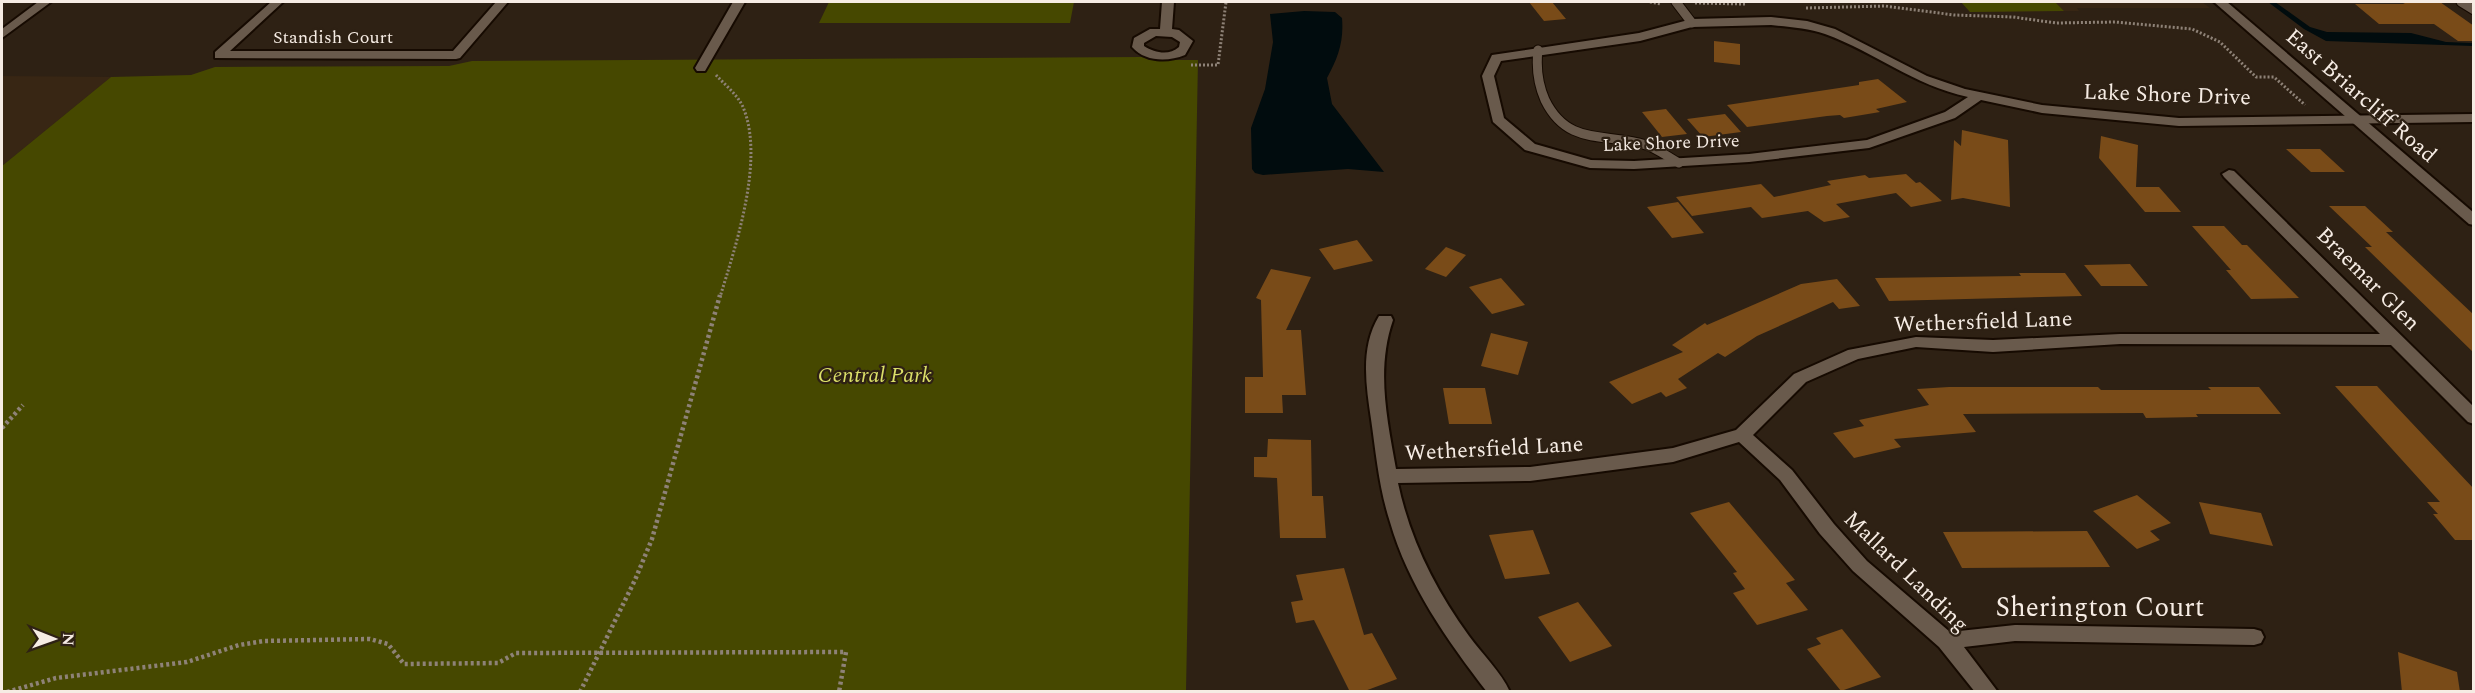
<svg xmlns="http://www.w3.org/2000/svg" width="2475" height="693" font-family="Spectral,serif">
<rect width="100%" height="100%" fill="#2e2114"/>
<!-- built -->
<path fill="#382614" d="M1961 2H2202L2210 8H2077L2079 11 1970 12Z
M2 76 111 77 2 166Z"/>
<!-- green -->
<path fill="#464800" d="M829 2H1074L1070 23H819Z
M1961 2H2055L2064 11 1970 12Z
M1142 57 1149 60H1198L1186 691H2V166L111 77 191 75 215 67 449 66 472 61Z"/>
<!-- water -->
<path fill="#010c0e" d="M2268 2H2275L2310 27 2327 32 2411 33 2446 42 2473 43V46L2326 41 2304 29Z
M1304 11 1335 12 1342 18C1344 42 1338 58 1327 78L1332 104 1384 172 1348 169 1263 175 1255 173 1252 169 1251 128 1265 89 1273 42 1270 14Z"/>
<!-- building -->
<path fill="#794b18" d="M1529 2H1552L1566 19 1544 21Z
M2401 2H2440L2474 26V41H2458L2434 24H2379L2355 4H2405Z
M1714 41 1740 44V65L1714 62Z
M1878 79 1907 102 1876 109 1880 112 1844 118 1840 115 1827 116 1747 127 1727 105 1859 85V82Z
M1666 109 1687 134 1662 137 1642 112Z
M1725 114 1741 132 1703 137 1687 119Z
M1962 130 2008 140 2010 207 1963 198 1951 200 1954 140 1961 146Z
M2101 136 2138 145 2136 187H2159L2181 212H2145L2099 158Z
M2286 149H2320L2345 172H2311Z
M1906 174 1916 183 1920 182 1942 201 1911 207 1896 193 1836 204 1850 217 1824 222 1808 211 1762 218 1751 207 1692 216 1676 197 1761 184 1774 197 1831 185 1827 181 1865 175 1869 178Z
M1678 202 1704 233 1672 238 1647 207Z
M2329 206H2365L2393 232H2386L2474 315V353L2365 247H2372Z
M2192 226H2224L2242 245H2247L2299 298 2251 299 2226 270H2231Z
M1357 240 1373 261 1334 270 1319 249Z
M1446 247 1466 255 1446 277 1425 269Z
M2130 264 2148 286H2101L2084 265Z
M1271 269 1311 277 1286 330H1301L1306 395H1282L1283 413H1245V377H1263L1261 300 1256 298Z
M2019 273H2065L2082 296 1889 301 1875 278 2021 276Z
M1501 278 1525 305 1492 314 1469 287Z
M1837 279 1860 306 1839 309 1833 302 1757 336 1725 357 1718 353 1678 379 1687 388 1666 397 1661 392 1632 404 1609 382 1683 352 1672 345 1705 323 1707 325 1801 284Z
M1491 333 1528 342 1518 375 1481 366Z
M2335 386H2377L2474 489V540H2455L2433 514H2438L2427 502H2440Z
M1949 387H2098L2101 390H2211L2208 387H2259L2281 414H2196L2198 417 2146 418 2143 413 1963 414 1976 432 1894 439 1901 447 1854 458 1833 433 1864 426 1859 420 1929 405 1917 389Z
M1443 388H1485L1492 424H1449Z
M1268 439 1311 440 1312 496H1323L1326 538H1280L1277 478 1254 477V457H1267Z
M2137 495 2171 523 2150 531 2160 540 2137 549 2093 511Z
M1729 502 1795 580 1786 583 1808 610 1757 625 1733 593 1745 589 1733 573 1737 572 1690 513Z
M2199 502 2261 513 2273 546 2210 534Z
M1533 530 1550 574 1505 579 1489 535Z
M2087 531 2110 567 1962 568 1943 532Z
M1344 568 1364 635 1372 633 1397 679 1362 692H1350L1314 620 1296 623 1291 602 1303 600 1296 575Z
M1578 602 1612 646 1570 662 1538 617Z
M1842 629 1881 677 1841 691 1807 649 1821 644 1816 638Z
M2398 652 2457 672 2460 692H2402Z"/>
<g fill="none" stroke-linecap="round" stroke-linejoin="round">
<!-- service casing -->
<g stroke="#160a01" stroke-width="11">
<path id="service" d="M1676 2 1692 23
M2461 2 2474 10
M1538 50C1536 67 1538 84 1545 100 1568 147 1605 132 1646 145 1658 149 1668 157 1679 163"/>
</g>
<!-- minor casing -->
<g stroke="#160a01" stroke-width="4">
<path id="minor" d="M38 2H51L2 38V29Z
M271 2H283L230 51H453L496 2H508L460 58 456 59 215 58V52Z
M733 2H745L705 71H697L695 68Z
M1162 2H1174L1172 29 1179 30 1193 41 1185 55C1168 62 1145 62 1132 47L1134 38 1150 29H1160ZM1156 36 1172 37 1180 42 1179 47C1169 56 1155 53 1144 46V43Z
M1771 17 1807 21 1835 29 1927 76 1965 89 2042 105 2179 118 2474 114V122L2179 126 2042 113 1981 100 1955 118 1869 148 1749 162 1634 169 1590 168 1525 150 1493 122 1482 76 1492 55 1639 33 1692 19ZM1771 25C1789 27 1808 28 1825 34 1875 52 1913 85 1968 97L1945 112 1867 140 1749 154 1634 161 1591 160 1535 144 1504 118 1494 76 1501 61 1640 41 1692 27Z
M2229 170 2234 171 2474 407V424L2468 422 2391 345 2120 344 1993 352 1916 347 1858 359 1806 382 1753 435 1792 470 1834 524 1867 561 1950 632 2015 625 2254 629 2261 631 2264 637 2261 643 2254 645 2015 641 1964 647 1998 692H1975L1939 647 1853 571 1820 534 1780 480 1739 442 1673 462 1530 481 1398 483C1410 540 1435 589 1469 636 1482 654 1501 672 1510 692H1487C1447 640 1408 585 1390 522 1379 488 1376 454 1371 419 1366 385 1360 347 1379 316H1391L1393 320C1376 369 1387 419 1396 469L1530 467 1673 448 1736 430 1794 374 1848 350 1916 337 1993 340 2120 334H2380L2224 177 2222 174Z"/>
</g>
<!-- tertiary casing -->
<g stroke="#160a01" stroke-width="4">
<path id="tertiary" d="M2214 2H2227L2474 213V225L2469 224Z"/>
</g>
<!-- path-far1 -->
<path stroke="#8e8277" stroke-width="3" stroke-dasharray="2 2" stroke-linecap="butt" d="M1650 2 1661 4
M1695 3 1745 4
M1806 8 1885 6 1954 15 2013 17 2056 23 2115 22 2192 29 2220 42 2256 77H2274L2305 105
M1191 65H1218L1226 2
M716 75C725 85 737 94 743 107 765 159 736 245 720 297"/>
<!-- path -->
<path stroke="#8e8277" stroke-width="4.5" stroke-dasharray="3 3" stroke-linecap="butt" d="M2 428 23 405
M7 692 56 678 187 662 239 645 264 641 370 639 388 644 404 664 498 663 516 653 846 652 839 692
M580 692 635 580 652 539 720 295"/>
<!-- service -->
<use href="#service" stroke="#695a4c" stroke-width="9"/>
<!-- minor -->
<use href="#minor" fill="#695a4c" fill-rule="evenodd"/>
<!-- tertiary -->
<use href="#tertiary" fill="#695a4c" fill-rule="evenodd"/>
</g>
<g text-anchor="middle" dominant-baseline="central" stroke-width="4.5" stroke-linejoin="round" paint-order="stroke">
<!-- far-street labels -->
<g font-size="18" fill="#f6ece4" stroke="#2e2114">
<text x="333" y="37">Standish Court</text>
<text transform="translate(1671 143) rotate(-2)">Lake Shore Drive</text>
</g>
<!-- street labels -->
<g font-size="22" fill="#f6ece4" stroke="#2e2114">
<text transform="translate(2167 95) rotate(2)">Lake Shore Drive</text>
<text transform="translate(2361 96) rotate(41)">East Briarcliff Road</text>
<text transform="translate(2368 279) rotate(45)">Braemar Glen</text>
<text transform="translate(1983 322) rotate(-2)">Wethersfield Lane</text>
<text transform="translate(1494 449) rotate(-3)">Wethersfield Lane</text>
<text transform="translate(1906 572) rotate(44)">Mallard Landing</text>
</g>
<!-- park labels -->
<g font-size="22" font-style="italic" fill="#dbdf69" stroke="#2e2114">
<text x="875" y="375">Central Park</text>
</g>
<!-- near-street labels -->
<g font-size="27" fill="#f6ece4" stroke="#2e2114">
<text x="2100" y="608">Sherington Court</text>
</g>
</g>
<!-- border -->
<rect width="2475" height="693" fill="none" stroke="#f6ece4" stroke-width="6"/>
<!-- north arrow -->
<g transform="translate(54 639) rotate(91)" stroke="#2e2114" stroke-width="4.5" paint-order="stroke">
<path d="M0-4.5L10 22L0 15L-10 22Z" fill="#f6ece4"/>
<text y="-9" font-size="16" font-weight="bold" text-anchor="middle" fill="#f6ece4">N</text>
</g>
</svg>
